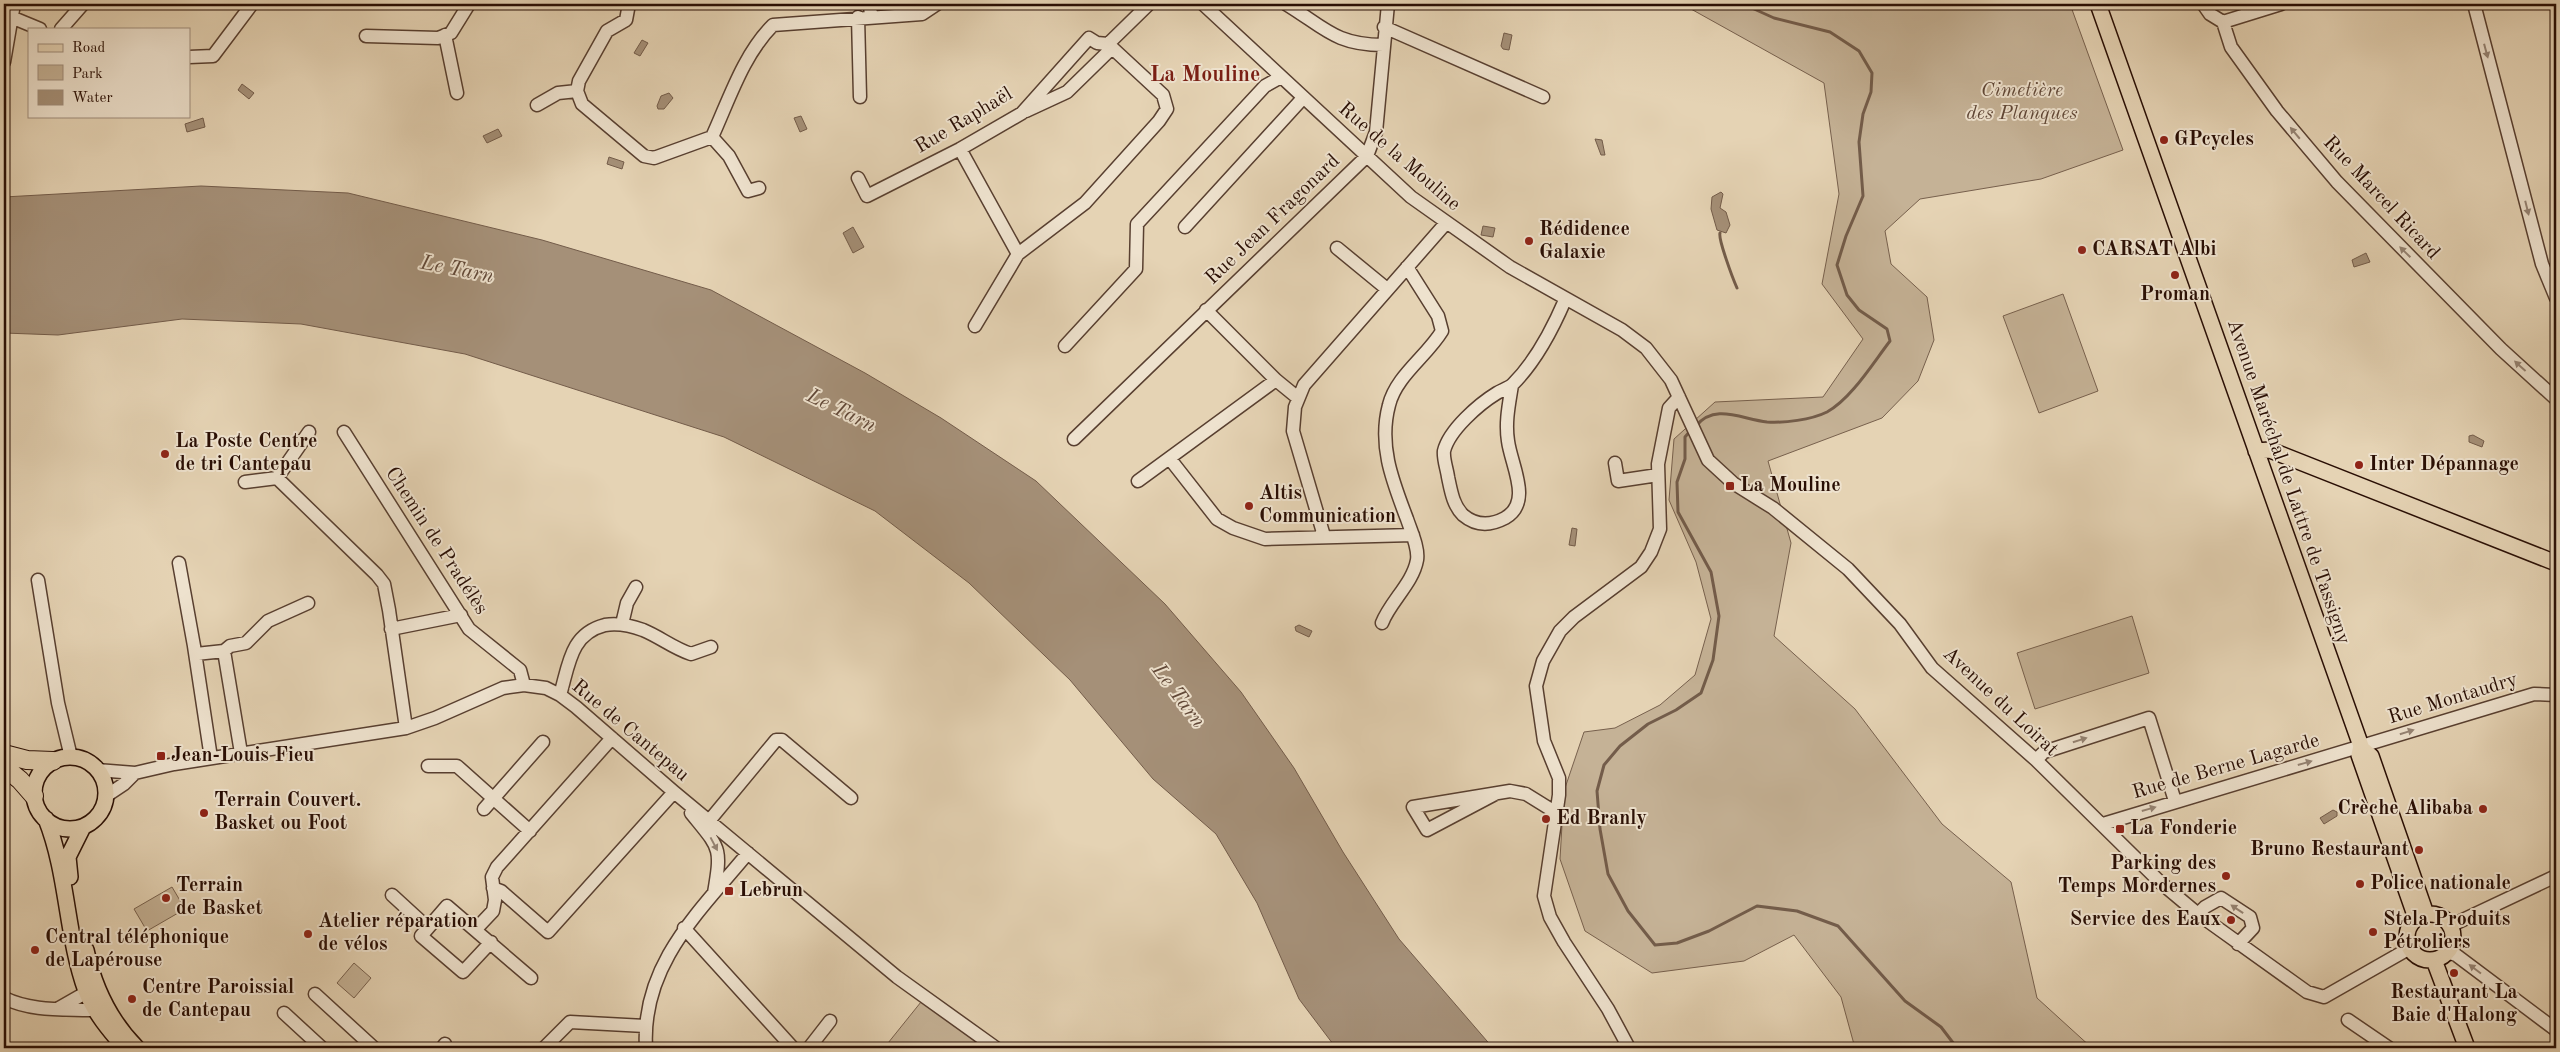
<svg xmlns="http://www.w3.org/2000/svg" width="2560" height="1052" font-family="'Old Standard TT',serif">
<rect width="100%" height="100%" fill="#e5d3b4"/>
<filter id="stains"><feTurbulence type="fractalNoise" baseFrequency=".004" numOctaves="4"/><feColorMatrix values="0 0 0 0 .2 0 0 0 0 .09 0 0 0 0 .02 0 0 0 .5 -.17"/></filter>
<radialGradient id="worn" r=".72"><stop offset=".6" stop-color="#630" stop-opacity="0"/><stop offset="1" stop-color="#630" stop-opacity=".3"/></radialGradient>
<!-- green -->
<path fill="#c5b296" stroke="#77604d" d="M1682 4H2070L2123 150 2041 179 1920 199 1885 231 1891 264 1927 297 1934 340 1918 381 1882 418 1768 461 1791 543 1774 636 1855 709 1942 824 2011 882 2037 998 2092 1048H1855L1841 997 1794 935 1744 961 1652 973 1585 931 1560 859 1564 791 1584 732 1615 728 1660 705 1695 675 1711 619 1696 562 1669 500 1674 439 1715 402 1823 397 1863 339 1822 284 1839 194 1824 83Z
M2063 294 2098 391 2039 413 2003 316Z
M2132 616 2149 673 2035 709 2017 653Z
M172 887 185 909 147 931 134 909Z
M354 963 371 978 354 998 337 983Z
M921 1002 987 1048H884Z"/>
<!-- water -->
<path fill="#a59078" stroke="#735c4a" d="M1504 33 1512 35 1509 50 1503 49 1501 46Z
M642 40 648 43 640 56 634 53Z
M242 84 254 93 249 99 238 90Z
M669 93 673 98 664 109H658L657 106 661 96Z
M801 116 807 129 800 132 794 118Z
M203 118 205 127 187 132 185 124Z
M498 129 502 136 487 143 483 136Z
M1595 139 1602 140 1605 155H1601Z
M609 157 624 162 622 169 607 164Z
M201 186 348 193 542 240 711 290 865 373 941 418 1036 481 1165 604 1241 692 1294 768 1343 852 1399 939 1493 1048H1336L1299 999 1257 903 1216 834 1153 779 1070 680 969 583 875 511 724 437 465 354 301 324 182 319 58 335 4 333V197Z
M1721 192 1723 194 1720 208 1726 212 1730 225 1726 233 1717 230 1711 209 1712 197Z
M1483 226 1495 228 1493 237 1481 235Z
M853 227 864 247 853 253 843 233Z
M2366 253 2370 262 2354 267 2352 260Z
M2473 435 2484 441 2482 447 2469 442V436Z
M1572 528 1577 529 1575 546 1569 545Z
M1299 625 1312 631 1309 637 1296 631 1295 627Z
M2333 810 2337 812V816L2324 824 2320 818Z"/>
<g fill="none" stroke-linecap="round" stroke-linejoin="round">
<!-- stream -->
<path stroke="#735c4a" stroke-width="3" d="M1720 233C1718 239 1733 279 1737 288
M1696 426C1715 403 1741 419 1767 422 1784 423 1811 420 1827 412 1851 399 1873 363 1890 341L1887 329 1859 310 1847 295 1837 265 1846 236 1863 196 1859 142 1863 114 1871 92 1872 73 1859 51 1830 32 1774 18 1743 4
M1691 430 1685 437V459L1677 482 1678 512 1711 572 1719 616 1713 660 1701 693 1676 710 1648 724 1620 746 1604 765 1597 791 1600 829 1608 874 1628 911 1655 945 1677 943 1709 931 1757 906 1797 911 1838 926 1905 1001 1941 1027 1957 1048"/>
<!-- minor casing -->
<g stroke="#583f30" stroke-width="15">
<path id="minor" d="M629 4 626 20 607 31 579 81 577 91 582 104 644 156 654 158 712 137C729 100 743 55 773 25L922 14 937 4
M870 4 871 17
M1203 4 1411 197 1510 267 1622 330 1646 348 1671 380 1708 460 1733 483 1773 508 1848 569 1900 624 1932 668 2036 760 2161 883 2198 914 2307 992 2324 997 2410 948
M1286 4C1324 27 1335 45 1383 45
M2203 4 2210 14 2223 22 2231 47 2277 111 2337 182 2501 349 2556 399
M2474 4 2542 264 2556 298
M11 17 40 29
M858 17 860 97
M2223 22 2281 4
M1384 27 1543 97
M61 29 83 4
M445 35 457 93
M366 36 438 38 451 33 469 4
M189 57 213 56 252 4
M4 62 14 4
M537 105 558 93 577 91
M1026 111 1067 92 1112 48
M712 137 729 156 748 191 759 188
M960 149 1018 254
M858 178 867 196 960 149 1022 113 1089 38 1097 43 1108 44 1149 4
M1185 227 1303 98
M1337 248 1387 289
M1206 310 1276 380 1298 398
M975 326 1018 254 1085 203 1159 121 1167 109 1163 95 1108 44
M1065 346 1136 269 1137 224 1265 86 1281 77
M1512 385C1509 404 1505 422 1508 441 1511 465 1533 502 1505 518 1490 526 1476 526 1463 515 1453 505 1451 491 1448 477 1447 469 1443 459 1444 451 1449 430 1479 404 1497 393 1502 390 1509 388 1513 384 1535 362 1553 328 1565 300
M344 432 469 629 520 670 524 685
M1074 439 1367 156 1376 132 1388 4
M1170 459 1217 519 1233 528 1265 539 1413 535
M1615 463 1618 481 1658 475
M277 478 309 432
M1138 481 1276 380
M245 482 277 478 377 575 384 584 389 610 406 728
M1324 536 1293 431 1295 407 1304 385 1446 223
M179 563 194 646 211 758
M38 580 58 703 71 757
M1382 623C1390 602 1413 583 1417 560 1419 548 1411 531 1407 519 1393 482 1378 446 1389 405 1396 376 1427 356 1442 331L1438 316 1407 267
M622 624 627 603 636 587
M391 629 461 615
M224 651 241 753
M196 654 224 651 230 646 246 643 268 621 308 603
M560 695C569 665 570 634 605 625 617 623 632 626 643 630 660 637 673 648 691 654L711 647
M2036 760 2044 752 2149 718 2175 801
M428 766H457L530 831
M97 770 135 773 174 764 406 728 435 718 503 688 524 685 546 688 560 695 576 707 674 792 897 977 996 1048
M1497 793 1427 830 1413 807 1510 791 1526 794 1555 812
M106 796 124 784 135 773
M484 809 543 742
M691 813C720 849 722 846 714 893
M709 821 776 740H782L851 798
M2103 824 2534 694 2556 695
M493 888 501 891 548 932 674 792
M392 895 428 928
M2198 914 2205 907 2221 898 2250 917 2253 928 2238 944
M2450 926 2556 876
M684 928 793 1048
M475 930 447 906 421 936 463 972 491 942
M2447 952 2456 955 2556 1030
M531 978 475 930 493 911 495 900 492 877 497 867 612 738
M315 994 374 1048
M4 998C31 1011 59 1009 89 1010L95 1008 96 1002
M59 1008 87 992 94 996
M284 1013 322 1048
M2348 1020 2389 1048
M442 1048 445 1044
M544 1048 570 1022 645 1026
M646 1048C641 965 699 912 748 853
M809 1048 830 1021
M1629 1048 1608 1009 1564 942 1550 917 1544 896 1559 795V778L1544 741 1536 686 1543 661 1560 631 1574 617 1641 567 1651 552 1660 529 1658 464 1669 408 1679 397"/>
</g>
<!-- major casing -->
<g stroke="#290e04" stroke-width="18">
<path id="major" d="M2098 4 2361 746 2359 755 2416 918
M2256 451 2270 450 2556 563
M2361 748 2371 756 2426 914
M34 793a36 36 0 1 1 72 0a36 36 0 1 1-72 0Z
M46 819C68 874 66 936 86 991 94 1012 110 1031 125 1048
M70 877 68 857 83 827
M2407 937a23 23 0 1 1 46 0a23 23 0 1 1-46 0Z
M86 950C94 987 111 1022 137 1048
M2434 960 2467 1048"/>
</g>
<!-- highway casing -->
<g stroke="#290e04" stroke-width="20">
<path id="highway" d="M4 754 27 760 53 761
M4 767 20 780 34 796"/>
</g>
<!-- minor -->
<use href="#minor" stroke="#eee2ce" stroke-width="12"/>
<!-- major -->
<use href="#major" stroke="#e5d3b4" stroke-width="15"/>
<!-- highway -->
<use href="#highway" stroke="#e5d3b4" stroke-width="18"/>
</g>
<!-- one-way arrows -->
<defs><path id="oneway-solid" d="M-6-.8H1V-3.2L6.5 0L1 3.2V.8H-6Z" transform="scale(1.25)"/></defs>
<g fill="#958373">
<use href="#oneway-solid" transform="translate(2486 51) rotate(75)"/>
<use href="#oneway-solid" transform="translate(2295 133) rotate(-130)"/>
<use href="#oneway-solid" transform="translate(2527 208) rotate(76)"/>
<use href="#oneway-solid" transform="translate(2405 252) rotate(-136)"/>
<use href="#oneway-solid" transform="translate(2520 366) rotate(-138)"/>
<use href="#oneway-solid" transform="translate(2407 732) rotate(-17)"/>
<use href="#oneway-solid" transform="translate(2080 740) rotate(-18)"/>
<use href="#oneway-solid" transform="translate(2305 763) rotate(-16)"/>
<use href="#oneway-solid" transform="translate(2149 809) rotate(-16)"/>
<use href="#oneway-solid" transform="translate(714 844) rotate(62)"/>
<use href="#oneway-solid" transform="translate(2237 909) rotate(-146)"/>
<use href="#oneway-solid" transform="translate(2475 969) rotate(-143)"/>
</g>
<!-- markers -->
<g fill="#8f2418" stroke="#eee2ce" stroke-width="2">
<circle cx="2164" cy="140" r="5"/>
<circle cx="1529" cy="241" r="5"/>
<circle cx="2082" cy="250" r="5"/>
<circle cx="2175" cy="275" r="5"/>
<circle cx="165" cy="454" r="5"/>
<circle cx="2359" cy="465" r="5"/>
<rect x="1725" y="481" width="10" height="10" rx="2.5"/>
<circle cx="1249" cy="506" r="5"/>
<rect x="156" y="751" width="10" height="10" rx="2.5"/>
<circle cx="2483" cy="809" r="5"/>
<circle cx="204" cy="813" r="5"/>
<circle cx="1546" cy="819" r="5"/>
<rect x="2115" y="824" width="10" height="10" rx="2.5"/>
<circle cx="2419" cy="850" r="5"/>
<circle cx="2226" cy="876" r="5"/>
<circle cx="2360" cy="884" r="5"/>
<rect x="724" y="886" width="10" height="10" rx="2.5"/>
<circle cx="166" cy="898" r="5"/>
<circle cx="2231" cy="920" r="5"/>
<circle cx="2373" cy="932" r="5"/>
<circle cx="308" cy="934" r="5"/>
<circle cx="35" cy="950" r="5"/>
<circle cx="2454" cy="973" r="5"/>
<circle cx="132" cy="999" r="5"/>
</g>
<g text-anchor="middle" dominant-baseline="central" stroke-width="4" stroke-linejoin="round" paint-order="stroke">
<!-- park labels -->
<g font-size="20" font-style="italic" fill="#604737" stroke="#eee2ce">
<text x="2022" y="91">Cimetière<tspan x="2022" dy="23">des Planques</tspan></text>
</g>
<!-- street labels -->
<g font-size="20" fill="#290e04" stroke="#eee2ce">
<text transform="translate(964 121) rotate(-31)">Rue Raphaël</text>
<text transform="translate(1399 157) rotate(41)">Rue de la Mouline</text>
<text transform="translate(2381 198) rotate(47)">Rue Marcel Ricard</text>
<text transform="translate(1273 220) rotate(-44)">Rue Jean Fragonard</text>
<text transform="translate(2288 482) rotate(71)">Avenue Maréchal de Lattre de Tassigny</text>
<text transform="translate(436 541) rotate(57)">Chemin de Pradélès</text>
<text transform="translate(2453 699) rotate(-17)">Rue Montaudry</text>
<text transform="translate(2000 702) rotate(43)">Avenue du Loirat</text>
<text transform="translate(630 731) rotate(40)">Rue de Cantepau</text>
<text transform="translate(2226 767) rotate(-16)">Rue de Berne Lagarde</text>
</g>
<!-- poi labels -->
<g font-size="20" font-weight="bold" fill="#290e04" stroke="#eee2ce" text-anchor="start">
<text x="2174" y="140">GPcycles</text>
<text x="1539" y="230">Rédidence<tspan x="1539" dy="23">Galaxie</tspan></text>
<text x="2092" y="250">CARSAT Albi</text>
<text x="2175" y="295" text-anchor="middle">Proman</text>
<text x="175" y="442">La Poste Centre<tspan x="175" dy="23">de tri Cantepau</tspan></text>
<text x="2369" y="465">Inter Dépannage</text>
<text x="1740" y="486">La Mouline</text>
<text x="1259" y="494">Altis<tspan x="1259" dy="23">Communication</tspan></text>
<text x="171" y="756">Jean-Louis Fieu</text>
<text x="214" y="801">Terrain Couvert.<tspan x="214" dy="23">Basket ou Foot</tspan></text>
<text x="2473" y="809" text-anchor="end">Crèche Alibaba</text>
<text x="1556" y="819">Ed Branly</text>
<text x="2130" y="829">La Fonderie</text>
<text x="2409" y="850" text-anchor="end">Bruno Restaurant</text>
<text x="2216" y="864" text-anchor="end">Parking des<tspan x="2216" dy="23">Temps Mordernes</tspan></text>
<text x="2370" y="884">Police nationale</text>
<text x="176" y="886">Terrain<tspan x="176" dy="23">de Basket</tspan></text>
<text x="739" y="891">Lebrun</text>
<text x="2221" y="920" text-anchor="end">Service des Eaux</text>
<text x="2383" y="920">Stela Produits<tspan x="2383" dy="23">Pétroliers</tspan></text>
<text x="318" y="922">Atelier réparation<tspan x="318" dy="23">de vélos</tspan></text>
<text x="45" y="938">Central téléphonique<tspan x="45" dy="23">de Lapérouse</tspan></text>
<text x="142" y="988">Centre Paroissial<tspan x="142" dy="23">de Cantepau</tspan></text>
<text x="2454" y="993" text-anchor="middle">Restaurant La<tspan x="2454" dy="23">Baie d'Halong</tspan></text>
</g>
<!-- water labels -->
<g font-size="21" font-style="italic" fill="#614838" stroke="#eee2ce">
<text transform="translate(457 270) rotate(11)">Le Tarn</text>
<text transform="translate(841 411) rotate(26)">Le Tarn</text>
<text transform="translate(1178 696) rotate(53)">Le Tarn</text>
</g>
<!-- quarter labels -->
<g font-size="22" font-weight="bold" fill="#7a1f14" stroke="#eee2ce">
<text x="1205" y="75">La Mouline</text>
</g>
</g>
<!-- margin -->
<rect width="2560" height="1052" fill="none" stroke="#e5d3b4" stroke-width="20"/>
<rect x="5" y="5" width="2550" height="1042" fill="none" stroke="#290e04" stroke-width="2.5"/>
<rect x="10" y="10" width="2540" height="1032" fill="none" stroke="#290e04"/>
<!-- legend -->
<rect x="28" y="28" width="162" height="90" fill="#eee2ce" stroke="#9f8d7d"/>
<rect x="38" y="44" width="25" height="8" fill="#e5d3b4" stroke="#9f8d7d"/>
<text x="72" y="52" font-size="15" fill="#290e04">Road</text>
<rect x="38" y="65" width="25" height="15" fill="#c5b296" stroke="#9f8d7d"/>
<text x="72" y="78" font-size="15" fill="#290e04">Park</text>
<rect x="38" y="90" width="25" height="15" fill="#a59078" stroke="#9f8d7d"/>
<text x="72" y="102" font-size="15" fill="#290e04">Water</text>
<rect width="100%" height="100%" filter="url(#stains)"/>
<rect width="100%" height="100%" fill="url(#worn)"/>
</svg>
